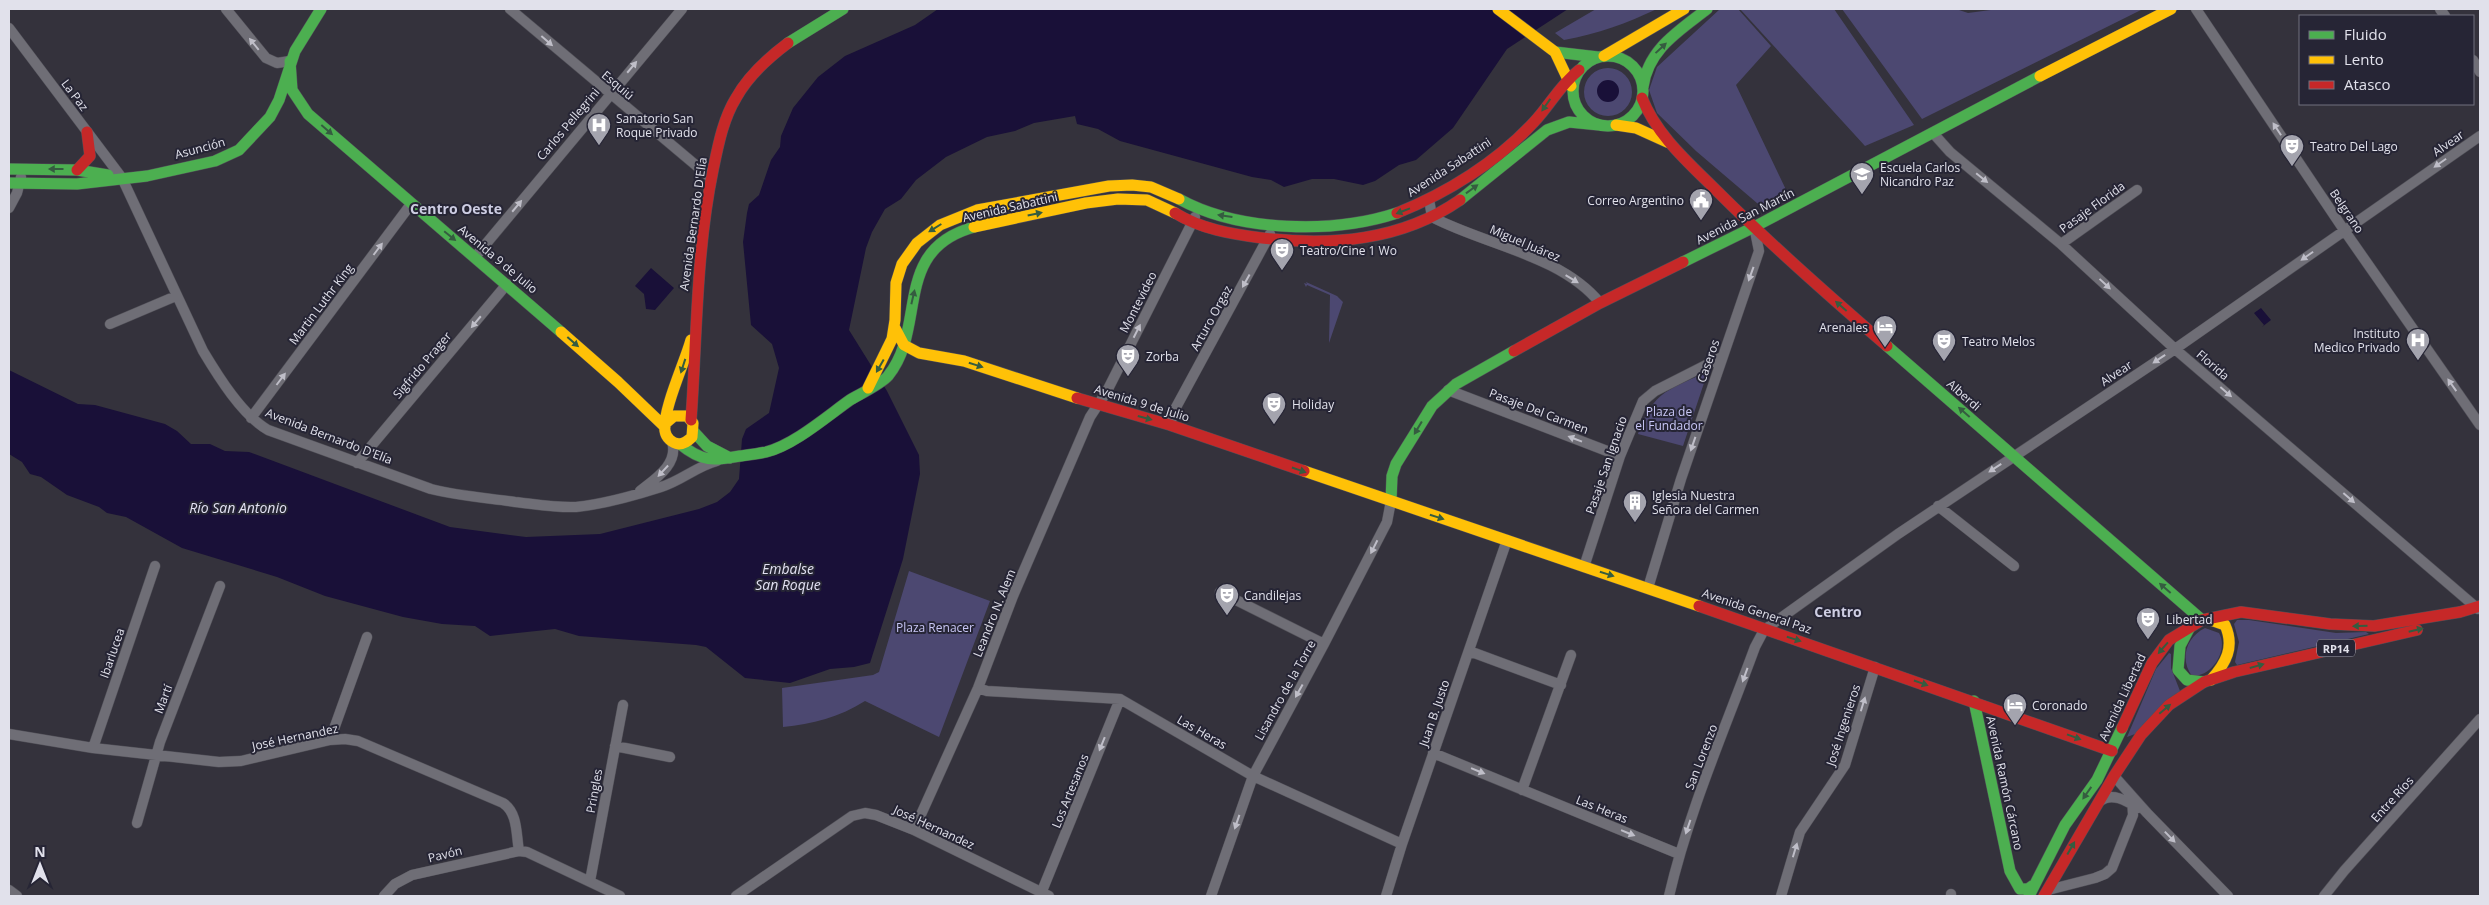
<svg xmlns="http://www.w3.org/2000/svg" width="2489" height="905" font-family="'Open Sans',sans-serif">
<rect width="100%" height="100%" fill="#34323c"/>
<!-- green -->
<path fill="#4c4871" d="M1596 9H1657C1627 23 1598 34 1564 40L1555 33Z
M1720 9H1738L1771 46 1736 85 1789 196 1764 209 1696 151 1657 113 1649 90 1657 67Z
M1740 9H1834L1914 125 1865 146Z
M1842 9H1956L1968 13 1998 9H2143L1922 119Z
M1584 92a24 24 0 1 1 48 0a24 24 0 1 1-48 0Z
M1306 282 1337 296 1343 302 1329 343 1330 295 1307 285 1306 287 1304 283 1307 284Z
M1708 371 1683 446 1638 434C1654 390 1668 391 1708 371Z
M909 571 990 601 939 737 865 701C840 717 812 724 783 727L782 688 873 675 879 672Z
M2237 620H2249L2336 633 2366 632 2369 634 2237 665 2235 662 2239 642 2234 624Z
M2205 628 2219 633C2229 650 2212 677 2192 676 2180 660 2185 638 2205 628Z
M2169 653 2171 654V668L2180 691 2135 734 2127 737 2156 669Z"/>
<!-- water -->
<path fill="#191038" d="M938 9H1568L1507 49 1453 128 1416 160 1399 165 1375 181 1363 185 1334 179H1312L1284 187 1271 180 1252 177 1120 141 1098 129 1077 124 1075 116 1034 123 1015 131 987 137 946 157 916 180 901 199 885 209 872 232 866 248 849 330 887 391 919 455 920 474 903 559 870 663 854 667 830 669 790 683 745 678 706 647 696 645 579 636 555 629 490 636 475 626 442 624 403 617 325 596 277 577 182 548 126 517 107 513 99 507 67 495 41 477 30 474 22 462 9 454V370L78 404 95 405 165 424 177 431 191 444H210L225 451 249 452 450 527 526 537 600 534 699 509 717 502 730 492 739 479 742 439 746 429 769 413 779 368 772 344 751 325 743 242 747 213 749 204 759 195 771 160 780 147 781 136 793 108 818 77 845 56 915 25Z
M1597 91a11 11 0 1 1 22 0a11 11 0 1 1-22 0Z
M651 268 674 288 655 310 646 309 644 294 635 286Z
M2261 308 2271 320 2262 327 2264 325 2254 313Z"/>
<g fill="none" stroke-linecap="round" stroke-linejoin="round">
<!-- street casing -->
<g stroke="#504f57" stroke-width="11">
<path id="street" d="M226 9 266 58 277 63 290 61
M510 9 711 178
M2196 9 2344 230 2480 425
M2440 9 2445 16
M9 28 122 178 203 351C218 376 242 415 268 430L431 489C459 496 487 498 515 502 534 504 556 508 576 507 605 504 633 496 661 487 681 481 697 466 717 461
M2473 60 2480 72
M1933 133 1950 152 2061 244 2175 349 2478 609
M1429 199 1432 217C1485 245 1561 255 1600 303
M9 208 17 193 21 177
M2061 244 2137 190
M475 257 682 9
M110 324 176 296
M1448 390 1620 456
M251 418 411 204
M1170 425 1174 411 1270 234
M357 463 507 284
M640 491C655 479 679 464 672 442
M1938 506 2014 566
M1584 567 1620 456 1643 401 1655 391 1722 357
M1648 588 1681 479 1759 251 1755 231
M1220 592 1324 644
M1469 651 1561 685
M978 688 987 691 1120 699 1253 776 1402 844
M9 734 93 748 219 762 241 761 330 740 345 739 358 741 503 803C518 813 516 834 519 851L527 852 620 896
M330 740 367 637
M615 746 670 757
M93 748 155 566
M1433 753 1679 854
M2114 776 2147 813 2228 896
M1522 790 1571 655
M2099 802C2111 791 2127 801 2138 808
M137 823 160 742 220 586
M914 830 978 688 1013 596 1090 417 1107 391 1195 217
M590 881 623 705
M9 890 17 896
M2048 890 2095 878 2105 874 2112 868 2133 815 2132 797
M384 896 395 884 412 875 519 851
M736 896 852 816 865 813 876 815 914 830 1049 896
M1040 896 1120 699
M1211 896 1253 776 1324 644 1387 522 1391 501
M1386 896 1402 844 1507 540
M1669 896C1689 810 1725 729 1755 647L1764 630 1898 534 2175 349 2480 136
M1781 896 1800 832 1845 765 1875 667
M1951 896V894
M2324 896 2344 871 2480 719"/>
</g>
<!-- fast casing -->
<g stroke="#504f57" stroke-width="12">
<path id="fast" d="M788 43 843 9
M1555 52 1598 57
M1573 91a35 35 0 1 1 70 0a35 35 0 1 1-70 0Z
M290 61 292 90 308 114 561 332
M1643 87C1648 49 1679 31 1707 9
M9 169 77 170 108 175
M9 183 77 184 147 176 215 161 239 150 270 117 279 100 295 51 321 9
M1179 199C1239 232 1333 234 1397 213
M1460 200 1547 130 1569 122 1599 125
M1683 262 1754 227 2040 76
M1887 346 2202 620
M694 432 707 446 730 458
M680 444C702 462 713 461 740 456 748 455 757 454 766 452 794 445 826 417 850 400 860 394 881 384 888 376 928 327 891 250 974 227
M1391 501 1392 476 1396 464 1432 406 1456 384 1514 351
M2190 627 2180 646 2178 670 2187 680 2204 682
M1974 701 2010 871 2020 889H2028L2035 884
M2029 896 2065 825 2097 780 2122 728"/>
</g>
<!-- slow casing -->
<g stroke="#504f57" stroke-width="12">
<path id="slow" d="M1498 9 1555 52 1571 86
M1604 56 1684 9
M2040 76 2171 9
M1616 125 1636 128 1667 142
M974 227 1086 203 1118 199 1147 200 1175 213
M895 328 904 345 919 353 964 361 1077 398
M561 332 618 382 665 427
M868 388 892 339 895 320 896 283 902 264 917 243 940 225 977 210 1109 186 1132 185 1151 187 1179 199
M667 422 674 416H687L693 423 692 437C688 441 684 444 679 444 672 443 666 438 665 431 662 411 685 362 691 340
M1304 471 1699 606
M2208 619 2225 625C2235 647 2226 663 2211 680"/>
</g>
<!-- jam casing -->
<g stroke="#504f57" stroke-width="12">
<path id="jam" d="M1642 98C1657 136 1689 163 1718 192 1772 246 1829 296 1887 346
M77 170 90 156 87 132
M1175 213C1201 229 1231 234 1262 238 1331 246 1401 241 1460 200
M1397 213C1447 193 1497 162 1534 122 1550 105 1560 85 1579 70
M1514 351 1600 303 1683 262
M1077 398 1170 425 1304 471
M691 420C697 337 696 252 713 170 718 146 723 119 736 98 748 76 768 58 788 43
M1699 606 2112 751
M2122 728 2152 663 2169 640 2202 620 2241 612 2330 624 2374 626 2460 612 2480 606
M2044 896 2114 776 2141 735 2169 705 2204 682 2234 672 2417 630"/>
</g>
<!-- street -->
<use href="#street" stroke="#6f6e76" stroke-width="10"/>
<!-- fast -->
<use href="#fast" stroke="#4caf50" stroke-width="11"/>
<!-- slow -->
<use href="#slow" stroke="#ffc107" stroke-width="11"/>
<!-- jam -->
<use href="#jam" stroke="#c62828" stroke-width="11"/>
</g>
<!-- one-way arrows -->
<defs><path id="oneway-solid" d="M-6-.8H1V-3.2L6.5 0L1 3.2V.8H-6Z" transform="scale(1.25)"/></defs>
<g fill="#bfbec8">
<use href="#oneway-solid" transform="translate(547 41) rotate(41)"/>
<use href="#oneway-solid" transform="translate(254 44) rotate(-129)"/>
<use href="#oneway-solid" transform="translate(632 67) rotate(-50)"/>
<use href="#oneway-solid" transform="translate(2277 129) rotate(-123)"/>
<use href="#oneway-solid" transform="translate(2440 163) rotate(145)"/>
<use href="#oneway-solid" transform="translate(1982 178) rotate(39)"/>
<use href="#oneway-solid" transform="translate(517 206) rotate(-50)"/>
<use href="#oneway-solid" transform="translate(378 249) rotate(-53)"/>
<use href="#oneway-solid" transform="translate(2307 256) rotate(145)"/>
<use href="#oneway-solid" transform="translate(1751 274) rotate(110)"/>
<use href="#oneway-solid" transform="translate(1572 279) rotate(31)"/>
<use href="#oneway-solid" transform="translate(1246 281) rotate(119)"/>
<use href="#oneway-solid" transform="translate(2105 284) rotate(43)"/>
<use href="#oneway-solid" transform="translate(476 322) rotate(130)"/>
<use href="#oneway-solid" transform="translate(1137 331) rotate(-63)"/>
<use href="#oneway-solid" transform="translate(2159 359) rotate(146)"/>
<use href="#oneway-solid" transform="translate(281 379) rotate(-53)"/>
<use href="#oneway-solid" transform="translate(2452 385) rotate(-125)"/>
<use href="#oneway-solid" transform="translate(2226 392) rotate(41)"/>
<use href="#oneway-solid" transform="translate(1575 439) rotate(-159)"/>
<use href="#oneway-solid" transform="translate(1693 444) rotate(109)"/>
<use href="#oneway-solid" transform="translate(1995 468) rotate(147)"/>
<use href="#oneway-solid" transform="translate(663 471) rotate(133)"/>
<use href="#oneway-solid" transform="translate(2349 498) rotate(41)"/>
<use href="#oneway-solid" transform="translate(1374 547) rotate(117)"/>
<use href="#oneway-solid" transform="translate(1745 675) rotate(110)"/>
<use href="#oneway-solid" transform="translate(1299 691) rotate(119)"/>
<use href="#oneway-solid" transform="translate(1863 704) rotate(-73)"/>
<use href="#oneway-solid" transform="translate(1102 744) rotate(112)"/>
<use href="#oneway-solid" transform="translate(1478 771) rotate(22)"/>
<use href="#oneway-solid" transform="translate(1237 822) rotate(109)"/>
<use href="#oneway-solid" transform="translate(1688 827) rotate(109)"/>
<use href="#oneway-solid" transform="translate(1628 833) rotate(22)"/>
<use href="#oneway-solid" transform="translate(2170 837) rotate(46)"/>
<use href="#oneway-solid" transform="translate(1795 850) rotate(-73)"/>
</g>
<g fill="#355c40">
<use href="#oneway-solid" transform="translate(1661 48) rotate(-43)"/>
<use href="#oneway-solid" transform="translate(1546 105) rotate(125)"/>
<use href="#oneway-solid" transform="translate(327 130) rotate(41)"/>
<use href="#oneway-solid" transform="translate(56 169) rotate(-180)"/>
<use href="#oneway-solid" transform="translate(1472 189) rotate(-36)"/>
<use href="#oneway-solid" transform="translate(1403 211) rotate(159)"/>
<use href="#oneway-solid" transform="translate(1035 214) rotate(-12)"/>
<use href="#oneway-solid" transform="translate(1225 216) rotate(-172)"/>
<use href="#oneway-solid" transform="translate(935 228) rotate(148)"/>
<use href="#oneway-solid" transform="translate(450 236) rotate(39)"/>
<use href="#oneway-solid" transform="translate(913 297) rotate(-77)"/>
<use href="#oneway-solid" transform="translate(1841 306) rotate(-139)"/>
<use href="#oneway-solid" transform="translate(573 342) rotate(41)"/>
<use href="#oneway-solid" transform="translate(976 365) rotate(17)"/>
<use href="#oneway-solid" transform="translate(683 366) rotate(108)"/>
<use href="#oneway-solid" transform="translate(880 366) rotate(120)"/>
<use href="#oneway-solid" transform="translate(1964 412) rotate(-139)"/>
<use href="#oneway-solid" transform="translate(1145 418) rotate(15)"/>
<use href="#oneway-solid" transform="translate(1418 428) rotate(121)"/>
<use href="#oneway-solid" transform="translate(1299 470) rotate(19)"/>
<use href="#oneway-solid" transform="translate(1437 517) rotate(18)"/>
<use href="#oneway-solid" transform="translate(1607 574) rotate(18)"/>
<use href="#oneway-solid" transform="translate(2165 588) rotate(-139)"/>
<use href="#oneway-solid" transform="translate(2360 626) rotate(179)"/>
<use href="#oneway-solid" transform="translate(2416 630) rotate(-13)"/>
<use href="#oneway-solid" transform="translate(1794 639) rotate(17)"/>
<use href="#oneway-solid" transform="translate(2163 648) rotate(131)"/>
<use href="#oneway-solid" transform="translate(2257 666) rotate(-16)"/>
<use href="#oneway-solid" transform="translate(1921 683) rotate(19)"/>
<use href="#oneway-solid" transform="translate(2165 709) rotate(-40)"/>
<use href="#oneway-solid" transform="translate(2074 737) rotate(20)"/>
<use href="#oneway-solid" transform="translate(2087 793) rotate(125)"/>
<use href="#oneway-solid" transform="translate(2071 848) rotate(-60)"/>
</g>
<!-- icons -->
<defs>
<g id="hospital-pin" transform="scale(1.25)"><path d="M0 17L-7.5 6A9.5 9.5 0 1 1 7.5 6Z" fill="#a4a4ae" stroke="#262535"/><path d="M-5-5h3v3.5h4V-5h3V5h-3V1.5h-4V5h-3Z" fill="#fff"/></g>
<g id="theatre-pin" transform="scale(1.25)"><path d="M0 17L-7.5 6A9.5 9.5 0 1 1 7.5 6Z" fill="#a4a4ae" stroke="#262535"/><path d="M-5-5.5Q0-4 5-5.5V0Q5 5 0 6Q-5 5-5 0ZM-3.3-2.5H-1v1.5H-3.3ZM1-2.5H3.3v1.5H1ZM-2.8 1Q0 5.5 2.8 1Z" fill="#fff"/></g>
<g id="school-pin" transform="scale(1.25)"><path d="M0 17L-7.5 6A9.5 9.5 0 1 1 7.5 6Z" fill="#a4a4ae" stroke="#262535"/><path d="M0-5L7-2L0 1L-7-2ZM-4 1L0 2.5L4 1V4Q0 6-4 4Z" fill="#fff"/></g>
<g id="civic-pin" transform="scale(1.25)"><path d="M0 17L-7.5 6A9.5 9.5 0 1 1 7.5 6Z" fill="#a4a4ae" stroke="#262535"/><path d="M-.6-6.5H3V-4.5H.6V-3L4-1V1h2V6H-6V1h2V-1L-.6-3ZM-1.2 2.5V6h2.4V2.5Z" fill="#fff"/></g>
<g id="hotel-pin" transform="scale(1.25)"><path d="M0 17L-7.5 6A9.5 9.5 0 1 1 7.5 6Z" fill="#a4a4ae" stroke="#262535"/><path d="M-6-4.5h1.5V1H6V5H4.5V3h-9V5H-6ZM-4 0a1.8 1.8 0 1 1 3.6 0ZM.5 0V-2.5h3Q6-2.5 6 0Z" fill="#fff"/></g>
<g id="building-pin" transform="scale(1.25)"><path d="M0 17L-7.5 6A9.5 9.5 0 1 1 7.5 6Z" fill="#a4a4ae" stroke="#262535"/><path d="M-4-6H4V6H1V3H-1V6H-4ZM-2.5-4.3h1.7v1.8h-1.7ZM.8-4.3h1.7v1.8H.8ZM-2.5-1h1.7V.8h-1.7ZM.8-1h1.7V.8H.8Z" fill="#fff"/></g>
</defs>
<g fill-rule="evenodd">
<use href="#hospital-pin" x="599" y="125"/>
<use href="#theatre-pin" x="2292" y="146"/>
<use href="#school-pin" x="1862" y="174"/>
<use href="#civic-pin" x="1701" y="200"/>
<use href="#theatre-pin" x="1282" y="250"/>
<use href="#hotel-pin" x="1885" y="327"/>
<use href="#hospital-pin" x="2418" y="340"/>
<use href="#theatre-pin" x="1944" y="341"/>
<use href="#theatre-pin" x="1128" y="356"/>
<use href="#theatre-pin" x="1274" y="404"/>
<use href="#building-pin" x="1635" y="502"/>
<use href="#theatre-pin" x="1227" y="595"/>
<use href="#theatre-pin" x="2148" y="619"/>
<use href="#hotel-pin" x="2015" y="705"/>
</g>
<g text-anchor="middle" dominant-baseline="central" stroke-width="4" stroke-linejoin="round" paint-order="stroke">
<!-- shield labels -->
<rect fill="#262535" stroke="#a9a9b4" stroke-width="1" x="2317" y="639.5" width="38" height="17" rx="4"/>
<g font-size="11" font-weight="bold" fill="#e1e1eb">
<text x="2336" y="648">RP14</text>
</g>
<!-- street labels -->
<g font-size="12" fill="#e1e1eb" stroke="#262535">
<text transform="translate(618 85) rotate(40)">Esquiú</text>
<text transform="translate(75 95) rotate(53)">La Paz</text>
<text transform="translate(568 124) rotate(-50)">Carlos Pellegrini</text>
<text transform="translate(2448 143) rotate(-35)">Alvear</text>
<text transform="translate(200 148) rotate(-15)">Asunción</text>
<text transform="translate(1449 167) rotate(-33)">Avenida Sabattini</text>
<text transform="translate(1010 207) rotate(-13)">Avenida Sabattini</text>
<text transform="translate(2092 207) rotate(-36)">Pasaje Florida</text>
<text transform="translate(2347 211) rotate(56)">Belgrano</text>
<text transform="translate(1745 216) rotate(-27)">Avenida San Martín</text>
<text transform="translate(693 224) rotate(-82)">Avenida Bernardo D'Elía</text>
<text transform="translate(1525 243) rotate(23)">Miguel Juárez</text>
<text transform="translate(498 259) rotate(40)">Avenida 9 de Julio</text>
<text transform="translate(1138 302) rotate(-63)">Montevideo</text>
<text transform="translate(321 304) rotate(-53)">Martin Luthr King</text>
<text transform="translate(1211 318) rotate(-61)">Arturo Orgaz</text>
<text transform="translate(1708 361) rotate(-71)">Caseros</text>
<text transform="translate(422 365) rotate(-50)">Sigfrido Prager</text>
<text transform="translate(2213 365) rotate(41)">Florida</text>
<text transform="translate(2116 373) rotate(-34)">Alvear</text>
<text transform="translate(1964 395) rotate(41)">Alberdi</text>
<text transform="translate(1142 403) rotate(17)">Avenida 9 de Julio</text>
<text transform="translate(1539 411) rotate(21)">Pasaje Del Carmen</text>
<text transform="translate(329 436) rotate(21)">Avenida Bernardo D'Elía</text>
<text transform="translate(1606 465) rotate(-71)">Pasaje San Ignacio</text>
<text transform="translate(1757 611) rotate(19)">Avenida General Paz</text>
<text transform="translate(994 613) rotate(-68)">Leandro N. Alem</text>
<text transform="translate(112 653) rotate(-71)">Ibarlucea</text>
<text transform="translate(1285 690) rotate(-61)">Lisandro de la Torre</text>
<text transform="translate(2122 697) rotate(-65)">Avenida Libertad</text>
<text transform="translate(163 699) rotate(-69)">Martí</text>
<text transform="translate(1434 713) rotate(-71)">Juan B. Justo</text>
<text transform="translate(1843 725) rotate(-72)">José Ingenieros</text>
<text transform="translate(1202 732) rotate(30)">Las Heras</text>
<text transform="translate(295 737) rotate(-12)">José Hernandez</text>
<text transform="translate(1701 757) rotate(-69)">San Lorenzo</text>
<text transform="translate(2005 783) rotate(78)">Avenida Ramón Cárcano</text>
<text transform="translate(594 791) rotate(-80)">Pringles</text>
<text transform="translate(1070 791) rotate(-68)">Los Artesanos</text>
<text transform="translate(2392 799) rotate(-48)">Entre Ríos</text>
<text transform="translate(1602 809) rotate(22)">Las Heras</text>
<text transform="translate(934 827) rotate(25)">José Hernandez</text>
<text transform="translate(445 854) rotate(-14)">Pavón</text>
</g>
<!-- poi labels -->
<g font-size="12" fill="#e1e1eb" stroke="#262535" text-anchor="start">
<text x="616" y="118">Sanatorio San<tspan x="616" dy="14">Roque Privado</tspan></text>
<text x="2310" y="146">Teatro Del Lago</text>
<text x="1880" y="167">Escuela Carlos<tspan x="1880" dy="14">Nicandro Paz</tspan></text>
<text x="1684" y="200" text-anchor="end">Correo Argentino</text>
<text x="1300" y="250">Teatro/Cine 1 Wo</text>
<text x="1868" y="327" text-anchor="end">Arenales</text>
<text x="2400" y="333" text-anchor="end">Instituto<tspan x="2400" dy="14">Medico Privado</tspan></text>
<text x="1962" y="341">Teatro Melos</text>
<text x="1146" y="356">Zorba</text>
<text x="1292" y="404">Holiday</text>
<text x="1652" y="495">Iglesia Nuestra<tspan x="1652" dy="14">Señora del Carmen</tspan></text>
<text x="1244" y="595">Candilejas</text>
<text x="2166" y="619">Libertad</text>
<text x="2032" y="705">Coronado</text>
</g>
<!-- park labels -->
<g font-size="12" fill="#c9c7f6" stroke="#262535">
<text x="1669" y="411">Plaza de<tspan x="1669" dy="14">el Fundador</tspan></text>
<text x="935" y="627">Plaza Renacer</text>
</g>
<!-- neighbourhood labels -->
<g font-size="14" font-weight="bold" fill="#cdcde2" stroke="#262535">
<text x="456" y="208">Centro Oeste</text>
<text x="1838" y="611">Centro</text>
</g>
<!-- water labels -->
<g font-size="14" font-style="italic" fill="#e2e1f2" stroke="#262535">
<text x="238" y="507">Río San Antonio</text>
<text x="788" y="568">Embalse<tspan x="788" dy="16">San Roque</tspan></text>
</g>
</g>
<!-- border -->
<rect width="2489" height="905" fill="none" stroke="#e1e1eb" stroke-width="20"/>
<!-- legend -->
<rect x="2299" y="15" width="175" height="90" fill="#262535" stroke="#71707e"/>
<rect x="2309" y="31" width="25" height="8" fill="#4caf50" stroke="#71707e"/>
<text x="2344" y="40" font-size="15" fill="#e1e1eb">Fluido</text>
<rect x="2309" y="56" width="25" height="8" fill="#ffc107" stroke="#71707e"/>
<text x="2344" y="65" font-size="15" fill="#e1e1eb">Lento</text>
<rect x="2309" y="81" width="25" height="8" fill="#c62828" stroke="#71707e"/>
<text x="2344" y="90" font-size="15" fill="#e1e1eb">Atasco</text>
<!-- north arrow -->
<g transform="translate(40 865)" stroke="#262535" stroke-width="4" paint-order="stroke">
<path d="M0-4L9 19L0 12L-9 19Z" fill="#e1e1eb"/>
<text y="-8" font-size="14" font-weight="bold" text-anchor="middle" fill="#e1e1eb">N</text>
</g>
</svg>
